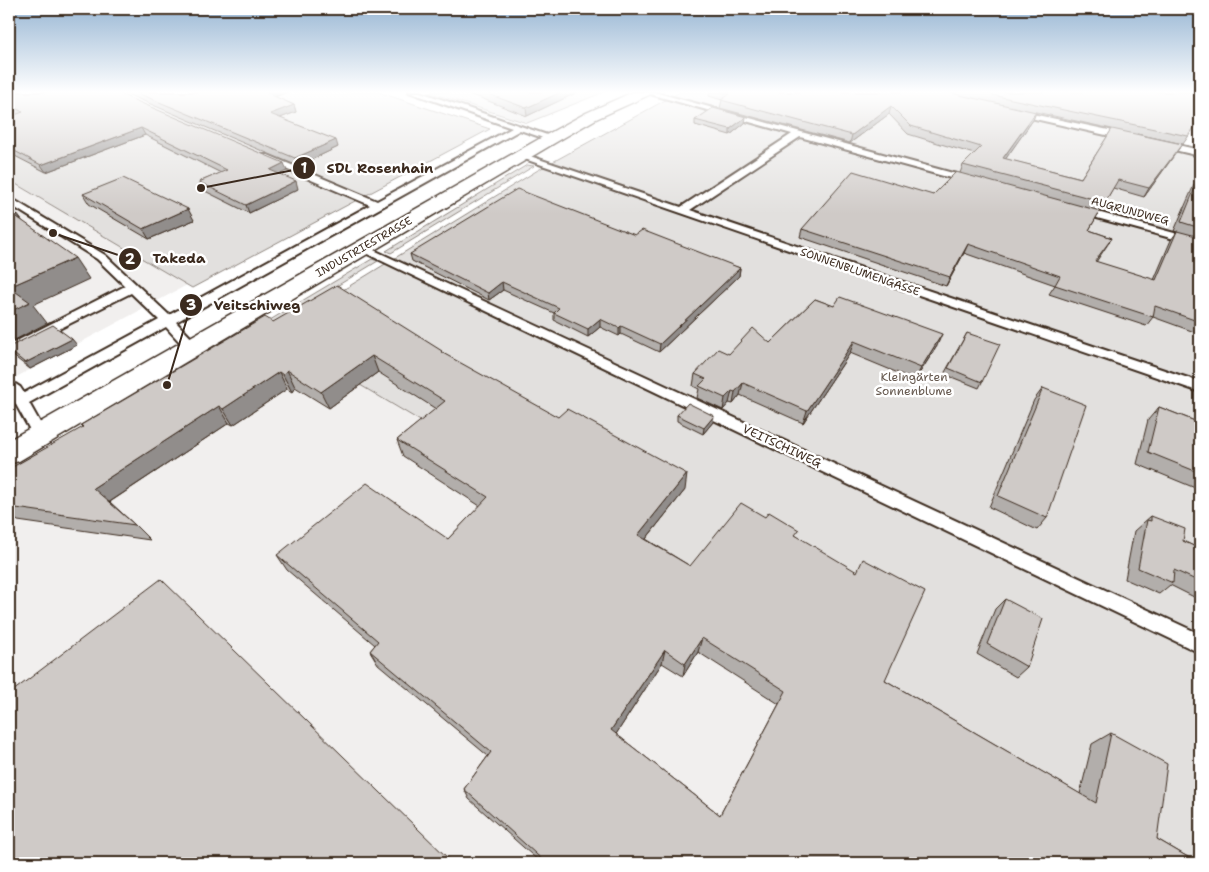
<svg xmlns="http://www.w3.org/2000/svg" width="1209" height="872" font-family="'Shantell Sans',sans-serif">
<rect width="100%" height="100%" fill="#fff"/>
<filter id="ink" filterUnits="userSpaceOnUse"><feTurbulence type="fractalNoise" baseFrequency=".02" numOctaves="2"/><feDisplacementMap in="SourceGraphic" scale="10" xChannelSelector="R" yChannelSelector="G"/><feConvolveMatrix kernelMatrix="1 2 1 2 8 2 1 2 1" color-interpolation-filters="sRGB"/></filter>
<g filter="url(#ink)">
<!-- built -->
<path fill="#f1efee" d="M9 180 187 285 9 381Z
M273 333 435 430 1161 863H9V495Z"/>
<!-- green -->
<path fill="#e2e0de" stroke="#8e857e" d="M9 92H378L490 129 192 288 9 180Z
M428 92H604L527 123Z
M680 92H919L1200 155V863H1161L273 333 538 170Z
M527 165 534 166 391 253 386 251Z
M372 259 378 261 266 329 260 326Z"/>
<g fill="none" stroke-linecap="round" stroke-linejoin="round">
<!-- service casing -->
<g stroke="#3b2a1e" stroke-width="4">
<path id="service" d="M409 92H420L556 138 552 141 520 130 176 322 197 344 199 347 197 350H187L166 327 29 403 47 435 45 439 40 441 35 439 9 392V380L20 387 24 393 159 320 131 293 9 354V345L125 286 97 259 9 204V197L105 255 169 315 370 205 262 159V155H268L377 201 512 128Z
M643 92H654L975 179 977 181 975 183H969L800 137 690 210 1200 382V392L516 156 518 154H524L681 207 792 134Z
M1013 110 1128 134 1132 137 1128 140 1013 114Z
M1160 141 1200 150V156L1157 146V142Z
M1079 207 1200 240V246L1075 212 1074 210 1075 208Z
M363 245 1200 634V653L359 250 357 248Z"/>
</g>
<!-- tertiary casing -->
<g stroke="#3b2a1e" stroke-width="3">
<path id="tertiary" d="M633 92H651L649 95 596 119 558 141 19 461 9 464V440L546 135 586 113Z"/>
</g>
<!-- service -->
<use href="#service" fill="#fff" fill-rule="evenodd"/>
<!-- tertiary -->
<use href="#tertiary" fill="#fff" fill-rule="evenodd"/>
</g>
<!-- wall -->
<path fill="#b2aeab" stroke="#3b2a1e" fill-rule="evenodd" d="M9 92H115L287 171 280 174 298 189 249 213 203 190 199 182 221 173 145 135 46 172 9 153V117L17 114 9 110Z
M122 92H288L274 97 294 105 296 112 280 118 338 147 298 166Z
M457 92H578L527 116 478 97Z
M710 92H1200V120L1183 144 1137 134 1182 144 1144 197 1113 188 1089 230 1112 238 1096 262 1154 280 1171 240 1177 232 1174 231 1200 171V334L1153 317 1146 326 1049 294 1055 285 964 253 946 286 800 237 802 229 933 195 960 173 963 165 974 154 908 134 889 114 850 143 720 108 722 100 709 96ZM1036 112 1112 129 1081 178 1005 159 1033 120Z
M695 120 745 123 730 135 695 125Z
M83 194 194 220 149 239 89 204Z
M635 235 740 268 739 276 659 352 621 334 619 336 600 327 588 337 554 320V313L503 290 489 300 412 261 410 254Z
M815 299 937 346 915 380 850 353 803 423 740 395 733 404 729 403 723 410 697 398 699 389 693 386 695 374 729 354 770 343Z
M273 322 443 354 685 490 646 539 690 566 797 536 885 680 1080 794 1092 744 1111 733 1157 839 1198 863H541L469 799 464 789 488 756 378 664 370 651 375 645 287 570 277 555 448 539 480 506 403 456 397 440 436 409 378 372 329 408 295 387 292 392 287 389 233 425 229 423 110 502 135 525 150 540 18 521 9 514V469ZM698 652 779 704 720 815 616 734 662 663 683 676Z
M967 333 982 382 979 388 944 374Z
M77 345 30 369 12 355 9 351V347Z
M1043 388 1047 518 1037 530 989 507 1034 400Z
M1159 407 1200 423V490L1137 464 1148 420Z
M677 415 713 422 703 434 677 421Z
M1151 516 1183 541 1200 549V600L1170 585 1159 594 1125 579 1134 531Z
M1005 599 1027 667 1016 677 977 654 995 609Z"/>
<!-- shaded-wall -->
<path fill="#918d8b" stroke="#3b2a1e" d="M265 92H288L267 99Z
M561 92H578L527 116 526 108Z
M294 105 296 112 272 121 270 114Z
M891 106 889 114 850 143 852 135Z
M1036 112 1033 120 1000 167 1003 158Z
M746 117 745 123 730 135V129Z
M141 128 145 135 46 172 41 165Z
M336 140 338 147 298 166 295 158Z
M1182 144 1176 153 1144 197 1149 188Z
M284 163 287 171 273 177 270 170Z
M296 181 298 189 249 213 246 205Z
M188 209 194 220 149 239 143 229Z
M17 214 32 234 14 215Z
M968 244 964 253 946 286 950 277Z
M75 258 89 279 33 305 47 323 9 343V287Z
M740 268 739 276 659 352 660 344Z
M502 282 503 290 489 300 488 293Z
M600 319V327L588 337V329Z
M621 326V334L619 336V328Z
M942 334 937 346 915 380 921 368Z
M72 339 77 345 30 369 25 363Z
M854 341 850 353 803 423 807 411Z
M372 356 378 372 329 408 321 392Z
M287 370 295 387 292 392 283 375Z
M279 372 287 389 233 425 223 409Z
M743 383 740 395 733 404 735 392Z
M732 391 729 403 723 410 725 398Z
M219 406 229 423 108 503 93 488Z
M714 416 713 422 703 434 704 428Z
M687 474 685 490 637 550 638 535Z
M702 638 698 652 683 676 685 664Z
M665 650 662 663 611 742V730Z"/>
<!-- building -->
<path fill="#cfcac7" stroke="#3b2a1e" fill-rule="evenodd" d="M9 92H115L284 163 270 170 296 181 246 205 199 182 227 170 141 128 41 165 9 148V117L23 112 9 105Z
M135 92H267H265L294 105 270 114 336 140 295 158Z
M483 92H561L526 108Z
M720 92H946L1036 112 1003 158 1081 178 1112 129 1182 144 1149 188 1118 180 1105 202 963 165 981 147 911 126 891 106 852 135 721 100 730 94Z
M978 92H1200V120L1188 136Z
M713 108 746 117 730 129 695 120Z
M853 171 933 195 956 172 1100 211 1089 230 1112 238 1095 261 1156 280 1177 231 1200 237V322L1155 306 1153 317 1055 285 1060 276 968 244 950 277 802 229Z
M1200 176V228L1181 222Z
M123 178 188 209 143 229 83 194Z
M517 189 635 235 642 230 740 268 660 344 621 326 619 328 600 319 588 329 554 313 559 308 502 282 488 293 410 254Z
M9 208 17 214 14 215 75 258 9 287 30 302 9 312Z
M337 285 442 351 441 352 558 417 567 409 687 474 638 535 690 566 741 503 765 517 769 512 799 530 795 535 857 572 863 559 925 592 885 680 1096 803 1111 733 1167 764 1157 839 1198 863H546L464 789 491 752 370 651 378 641 277 555 367 483 448 539 488 497 397 440 445 401 372 356 321 392 287 370 283 375 279 372 223 409 219 406 93 488 135 525 9 507V469L83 427 81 425 265 317 273 322ZM702 638 786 691 720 815 611 730 665 650 685 664Z
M840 297 942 334 921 368 854 341 807 411 743 383 735 392 732 391 725 398 699 386 706 379 695 374 718 349 729 354 753 328 770 343 815 299 834 306Z
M53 325 72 339 25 363 9 350V347Z
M967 333 1000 344 982 382 948 368Z
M1043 388 1086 405 1047 518 998 496Z
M688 403 714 416 704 428 677 415Z
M1159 407 1200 423V473L1148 452Z
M1151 516 1185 529 1183 541 1200 549V582L1174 570 1173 583 1138 568 1147 520 1151 521Z
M161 579 453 863H9V694Z
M1005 599 1043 619 1027 667 987 644Z"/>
</g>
<!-- sky -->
<linearGradient id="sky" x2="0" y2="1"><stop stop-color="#96b5d3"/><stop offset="0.43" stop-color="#fff"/><stop offset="1" stop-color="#fff" stop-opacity="0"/></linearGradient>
<rect width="1209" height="214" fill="url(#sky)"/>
<g text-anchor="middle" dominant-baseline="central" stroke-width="5" stroke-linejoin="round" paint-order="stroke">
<!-- far-street labels -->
<g font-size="11" fill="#3b2a1e" stroke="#fff">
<text transform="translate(1130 211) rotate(15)">AUGRUNDWEG</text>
<text transform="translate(364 247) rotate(-30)">INDUSTRIESTRASSE</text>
<text transform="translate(860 272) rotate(19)">SONNENBLUMENGASSE</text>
</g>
<!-- park labels -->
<g font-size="12" fill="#65584e" stroke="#fff">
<text x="914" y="377">Kleingärten<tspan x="914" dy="14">Sonnenblume</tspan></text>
</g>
<!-- street labels -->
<g font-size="12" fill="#3b2a1e" stroke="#fff">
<text transform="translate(782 446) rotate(25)">VEITSCHIWEG</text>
</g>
</g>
<!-- callouts -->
<path fill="none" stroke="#3b2a1e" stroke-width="2" d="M201 188L304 168M53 233L130 259M167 385L191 305"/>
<g fill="#3b2a1e" stroke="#fff" stroke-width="2">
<circle cx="201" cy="188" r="5"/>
<circle cx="53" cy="233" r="5"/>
<circle cx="167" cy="385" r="5"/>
<circle cx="304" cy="168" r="12"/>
<circle cx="130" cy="259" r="12"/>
<circle cx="191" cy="305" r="12"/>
</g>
<g font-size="15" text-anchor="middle" font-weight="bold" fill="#fff">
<text x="304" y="173">1</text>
<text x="130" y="264">2</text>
<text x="191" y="310">3</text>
</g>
<g font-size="14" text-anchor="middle" font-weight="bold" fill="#3b2a1e" stroke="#fff" stroke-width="5" stroke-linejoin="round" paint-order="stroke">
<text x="380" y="173">SDL Rosenhain</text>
<text x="179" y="263">Takeda</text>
<text x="257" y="310">Veitschiweg</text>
</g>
<!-- margin -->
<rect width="1209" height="872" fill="none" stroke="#fff" stroke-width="30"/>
<rect x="15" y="15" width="1179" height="842" fill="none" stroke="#3b2a1e" stroke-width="2" filter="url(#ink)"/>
</svg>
